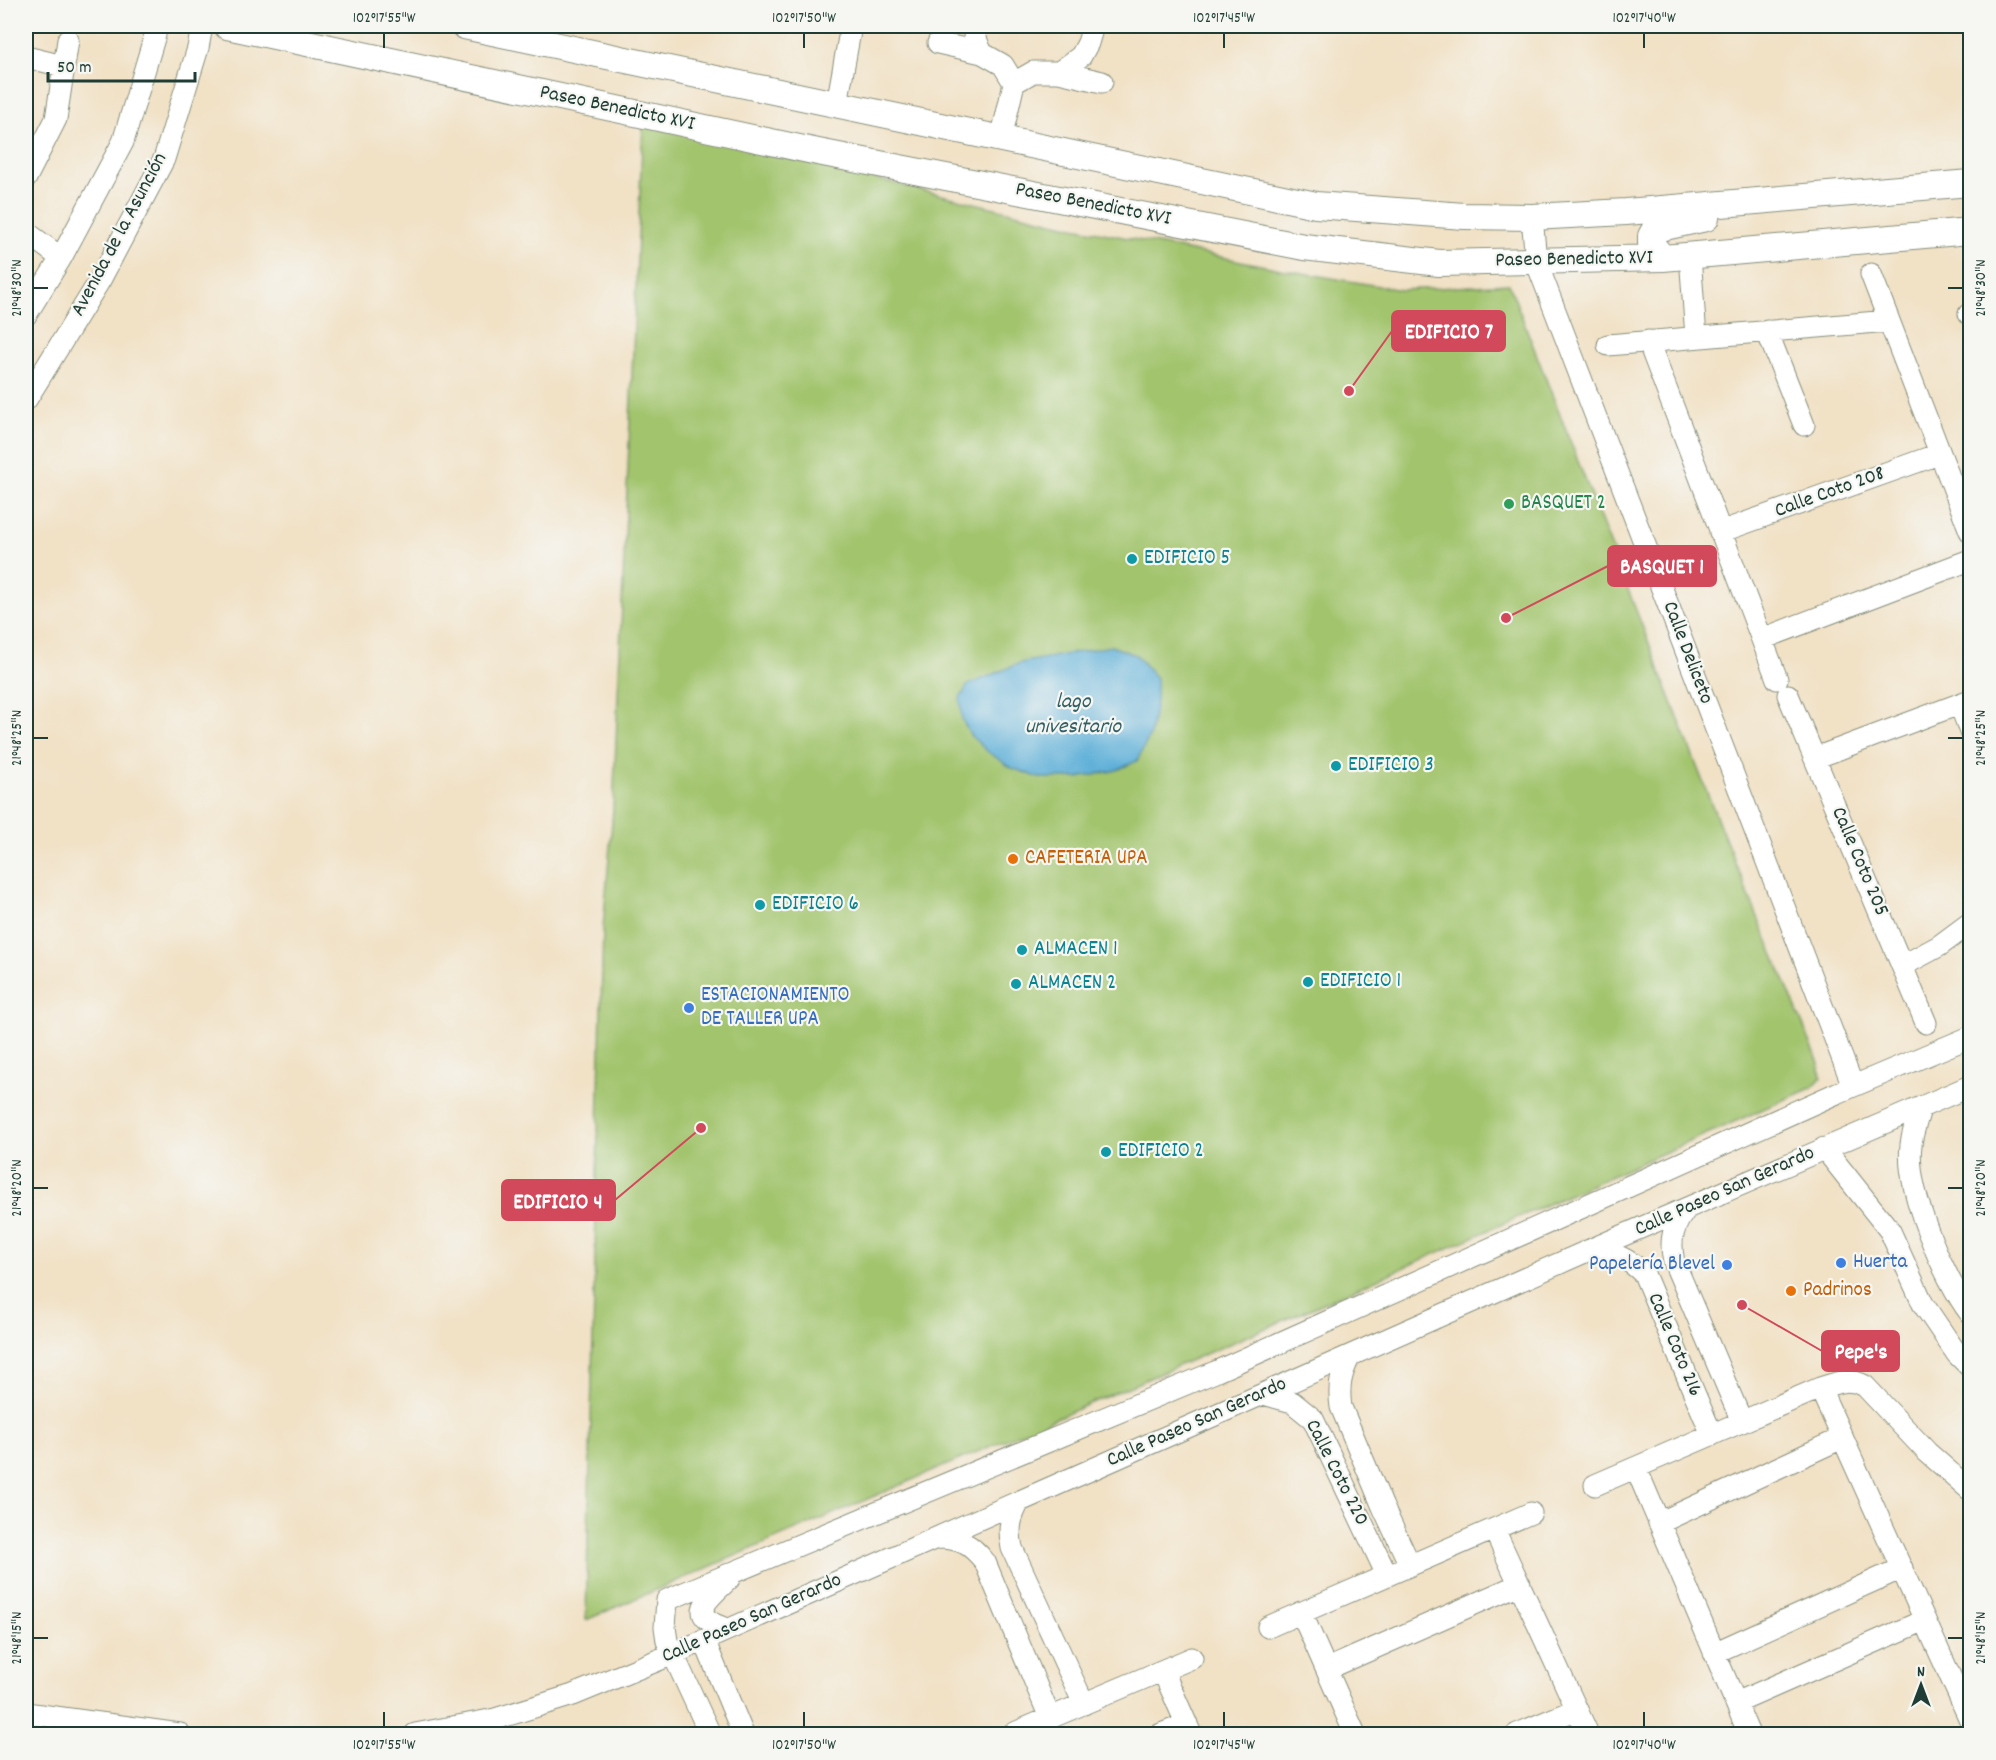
<svg xmlns="http://www.w3.org/2000/svg" width="1996" height="1760" font-family="Dekko,sans-serif">
<rect width="100%" height="100%" fill="#f6f6f2"/>
<filter id="ink" filterUnits="userSpaceOnUse"><feTurbulence type="fractalNoise" baseFrequency=".0167" numOctaves="2"/><feDisplacementMap in="SourceGraphic" scale="12" xChannelSelector="R" yChannelSelector="G"/><feConvolveMatrix kernelMatrix="1 2 1 2 8 2 1 2 1" color-interpolation-filters="sRGB"/></filter>
<filter id="wash" filterUnits="userSpaceOnUse"><feTurbulence type="fractalNoise" baseFrequency=".008" numOctaves="4" result="noise"/><feDisplacementMap in="SourceGraphic" scale="24" xChannelSelector="R" yChannelSelector="G"/><feGaussianBlur stdDeviation="1.35" result="paint"/><feColorMatrix in="noise" values="0 0 0 0 0 0 0 0 0 0 0 0 0 0 0 0 0 1.4 0 .05"/><feComposite in="paint" operator="in"/></filter>
<g filter="url(#wash)">
<rect width="100%" height="100%" fill="#f1e1c5"/>
<!-- green -->
<path fill="#a2c46d" stroke="#608050" stroke-width="1.5" d="M643 122 1069 226 1285 270 1402 290 1509 284 1726 841 1819 1063 1821 1078 1811 1088 1301 1313 586 1620 603 928 613 810Z"/>
<!-- water -->
<path fill="#5dafd8" stroke="#3e7686" stroke-width="1.5" d="M1111 646 1136 655 1156 678V702L1150 735 1137 761 1117 770 1078 778H1040L1012 768 988 752 970 735 962 719 960 698 968 685 1020 663Z"/>
</g>
<g filter="url(#ink)">
<g fill="none" stroke-linecap="round" stroke-linejoin="round">
<!-- minor casing -->
<g stroke="#888f7c" stroke-width="23">
<path id="minor" d="M974 26V34L982 53 1003 65 1014 83 1001 139
M938 43 982 53
M26 57 63 66
M1059 72 1102 82
M1014 83 1033 72H1059L1081 56 1088 43 1093 26
M837 104 851 26
M26 178 56 119 68 40
M1532 217 1536 261 1853 1086
M26 232 61 258
M1690 256 1696 337
M1871 274 1970 531
M1969 314H1970
M26 315 61 258 123 142 155 35 156 26
M1767 331 1804 425
M1648 341 1777 679
M1608 345 1889 321
M26 400 100 280 164 159 198 48 202 26
M1720 532 1939 454
M1762 639 1970 560
M1788 695 1926 1023
M1960 704 1970 732
M1815 758 1970 700
M1902 966 1939 946 1970 923
M1920 1109C1917 1121 1912 1133 1911 1145 1905 1189 1944 1279 1970 1313
M1824 1148 1890 1231 1923 1304 1957 1354 1970 1367
M1686 1209C1673 1226 1669 1240 1674 1262L1742 1422
M1594 1248C1615 1254 1628 1258 1644 1274L1712 1435
M1350 1356C1341 1373 1338 1387 1341 1407L1383 1507 1410 1565
M1820 1388 1970 1720
M1263 1394 1292 1402 1313 1419 1387 1575
M1636 1468 1749 1734
M1595 1485 1820 1388C1836 1383 1848 1377 1865 1386L1927 1452 1970 1490
M1019 1502C1010 1518 1008 1529 1012 1548L1084 1704
M1659 1523 1842 1438
M1494 1529 1588 1734
M937 1538C960 1538 971 1544 985 1562L1050 1718
M1301 1612 1355 1734
M1268 1627 1531 1513
M728 1629C684 1616 707 1600 729 1579
M704 1640 743 1734
M1714 1653 1902 1568
M1327 1669 1520 1584
M1163 1671 1191 1734
M1736 1703 1925 1620
M26 1713 180 1734
M415 1734 495 1719 573 1695 673 1654 1594 1248 1970 1086
M710 1734 667 1641 665 1627 667 1600 1215 1372 1837 1093 1970 1037
M1012 1734 1192 1658
M1161 1734 1187 1724
M1517 1734 1577 1709"/>
</g>
<!-- tertiary casing -->
<g stroke="#888f7c" stroke-width="28">
<path id="tertiary" d="M227 26 818 152 1304 247 1439 263 1663 258 1970 231
M464 26 1316 205 1464 216 1532 217 1626 212 1970 183
M1663 258 1651 244V236L1655 229 1706 218"/>
</g>
<!-- minor -->
<use href="#minor" stroke="#fff" stroke-width="21"/>
<!-- tertiary -->
<use href="#tertiary" stroke="#fff" stroke-width="26"/>
</g>
</g>
<!-- ticks -->
<path fill="none" stroke="#1f3d34" stroke-width="2" d="M384 33V48M804 33V48M1224 33V48M1644 33V48M33 288H48M1948 288H1963M33 738H48M1948 738H1963M33 1188H48M1948 1188H1963M33 1638H48M1948 1638H1963M384 1712V1727M804 1712V1727M1224 1712V1727M1644 1712V1727"/>
<!-- markers -->
<circle fill="#2e9e5b" stroke="#f6f6f2" stroke-width="2" cx="1509" cy="504" r="6"/>
<g fill="#0f9aa8" stroke="#f6f6f2" stroke-width="2">
<circle cx="1132" cy="559" r="6"/>
<circle cx="1336" cy="766" r="6"/>
<circle cx="760" cy="905" r="6"/>
<circle cx="1022" cy="950" r="6"/>
<circle cx="1308" cy="982" r="6"/>
<circle cx="1016" cy="984" r="6"/>
<circle cx="1106" cy="1152" r="6"/>
</g>
<g fill="#e8710a" stroke="#f6f6f2" stroke-width="2">
<circle cx="1013" cy="859" r="6"/>
<circle cx="1791" cy="1291" r="6"/>
</g>
<g fill="#3f7fe0" stroke="#f6f6f2" stroke-width="2">
<circle cx="689" cy="1008" r="6"/>
<circle cx="1841" cy="1263" r="6"/>
<circle cx="1727" cy="1265" r="6"/>
</g>
<g text-anchor="middle" dominant-baseline="central" stroke-width="4.5" stroke-linejoin="round" paint-order="stroke">
<!-- street labels -->
<g font-size="21" fill="#1f3d34" stroke="#f6f6f2">
<text transform="translate(617 109) rotate(12)">Paseo Benedicto XVI</text>
<text transform="translate(1093 205) rotate(11)">Paseo Benedicto XVI</text>
<text transform="translate(120 235) rotate(-62)">Avenida de la Asunción</text>
<text transform="translate(1574 260) rotate(-1)">Paseo Benedicto XVI</text>
<text transform="translate(1830 493) rotate(-20)">Calle Coto 208</text>
<text transform="translate(1687 653) rotate(69)">Calle Deliceto</text>
<text transform="translate(1859 862) rotate(67)">Calle Coto 205</text>
<text transform="translate(1725 1192) rotate(-24)">Calle Paseo San Gerardo</text>
<text transform="translate(1674 1345) rotate(67)">Calle Coto 216</text>
<text transform="translate(1197 1423) rotate(-24)">Calle Paseo San Gerardo</text>
<text transform="translate(1336 1473) rotate(63)">Calle Coto 220</text>
<text transform="translate(752 1619) rotate(-24)">Calle Paseo San Gerardo</text>
</g>
<!-- leisure labels -->
<g font-size="21" fill="#27864d" stroke="#f6f6f2" text-anchor="start">
<text x="1521" y="504">BASQUET 2</text>
</g>
<!-- culture labels -->
<g font-size="21" fill="#0d838f" stroke="#f6f6f2" text-anchor="start">
<text x="1144" y="559">EDIFICIO 5</text>
<text x="1348" y="766">EDIFICIO 3</text>
<text x="772" y="905">EDIFICIO 6</text>
<text x="1034" y="950">ALMACEN 1</text>
<text x="1320" y="982">EDIFICIO 1</text>
<text x="1028" y="984">ALMACEN 2</text>
<text x="1118" y="1152">EDIFICIO 2</text>
</g>
<!-- food labels -->
<g font-size="21" fill="#c56008" stroke="#f6f6f2" text-anchor="start">
<text x="1025" y="859">CAFETERIA UPA</text>
<text x="1803" y="1291">Padrinos</text>
</g>
<!-- shop labels -->
<g font-size="21" fill="#366cbe" stroke="#f6f6f2" text-anchor="start">
<text x="701" y="996">ESTACIONAMIENTO<tspan x="701" dy="24">DE TALLER UPA</tspan></text>
<text x="1853" y="1263">Huerta</text>
<text x="1715" y="1265" text-anchor="end">Papelería Blevel</text>
</g>
<!-- water labels -->
<g font-size="22" font-style="italic" fill="#325f65" stroke="#f6f6f2">
<text x="1073" y="702">lago<tspan x="1073" dy="25">univesitario</tspan></text>
</g>
</g>
<!-- callouts -->
<path fill="none" stroke="#d1495b" stroke-width="2" d="M1349 391L1392 331M1506 618L1608 566M701 1128L615 1200M1742 1305L1822 1351"/>
<g fill="#d1495b" stroke="#f6f6f2" stroke-width="2">
<circle cx="1349" cy="391" r="6"/>
<circle cx="1506" cy="618" r="6"/>
<circle cx="701" cy="1128" r="6"/>
<circle cx="1742" cy="1305" r="6"/>
</g>
<g fill="#d1495b" stroke="#d1495b" stroke-width="2">
<rect x="1392" y="311" width="113" height="40" rx="6"/>
<rect x="1608" y="546" width="108" height="40" rx="6"/>
<rect x="502" y="1180" width="113" height="40" rx="6"/>
<rect x="1822" y="1331" width="77" height="40" rx="6"/>
</g>
<g font-size="22" text-anchor="middle" font-weight="bold" fill="#fff">
<text x="1449" y="338">EDIFICIO 7</text>
<text x="1662" y="573">BASQUET 1</text>
<text x="558" y="1208">EDIFICIO 4</text>
<text x="1861" y="1358">Pepe's</text>
</g>
<!-- margin -->
<rect width="1996" height="1760" fill="none" stroke="#f6f6f2" stroke-width="66"/>
<!-- north arrow -->
<g transform="translate(1921 1685)" stroke="#f6f6f2" stroke-width="4.5" paint-order="stroke">
<path d="M0-4.5L10 22L0 15L-10 22Z" fill="#1f3d34"/>
<text y="-9" font-size="16" font-weight="bold" text-anchor="middle" fill="#1f3d34">N</text>
</g>
<!-- scale -->
<path d="M48 72v9h147v-9" fill="none" stroke="#1f3d34" stroke-width="3"/>
<text x="57" y="72" font-size="18" fill="#1f3d34" stroke="#f6f6f2" stroke-width="4.5" paint-order="stroke">50 m</text>
<rect x="33" y="33" width="1930" height="1694" fill="none" stroke="#1f3d34" stroke-width="2"/>
<g font-size="15" text-anchor="middle" fill="#1f3d34">
<text x="384" y="22">102°17'55"W</text>
<text x="804" y="22">102°17'50"W</text>
<text x="1224" y="22">102°17'45"W</text>
<text x="1644" y="22">102°17'40"W</text>
<text transform="translate(16 288) rotate(-90)" y="5">21°48'30"N</text>
<text transform="translate(1980 288) rotate(-90)" y="5">21°48'30"N</text>
<text transform="translate(16 738) rotate(-90)" y="5">21°48'25"N</text>
<text transform="translate(1980 738) rotate(-90)" y="5">21°48'25"N</text>
<text transform="translate(16 1188) rotate(-90)" y="5">21°48'20"N</text>
<text transform="translate(1980 1188) rotate(-90)" y="5">21°48'20"N</text>
<text transform="translate(16 1638) rotate(-90)" y="5">21°48'15"N</text>
<text transform="translate(1980 1638) rotate(-90)" y="5">21°48'15"N</text>
<text x="384" y="1749">102°17'55"W</text>
<text x="804" y="1749">102°17'50"W</text>
<text x="1224" y="1749">102°17'45"W</text>
<text x="1644" y="1749">102°17'40"W</text>
</g>
</svg>
